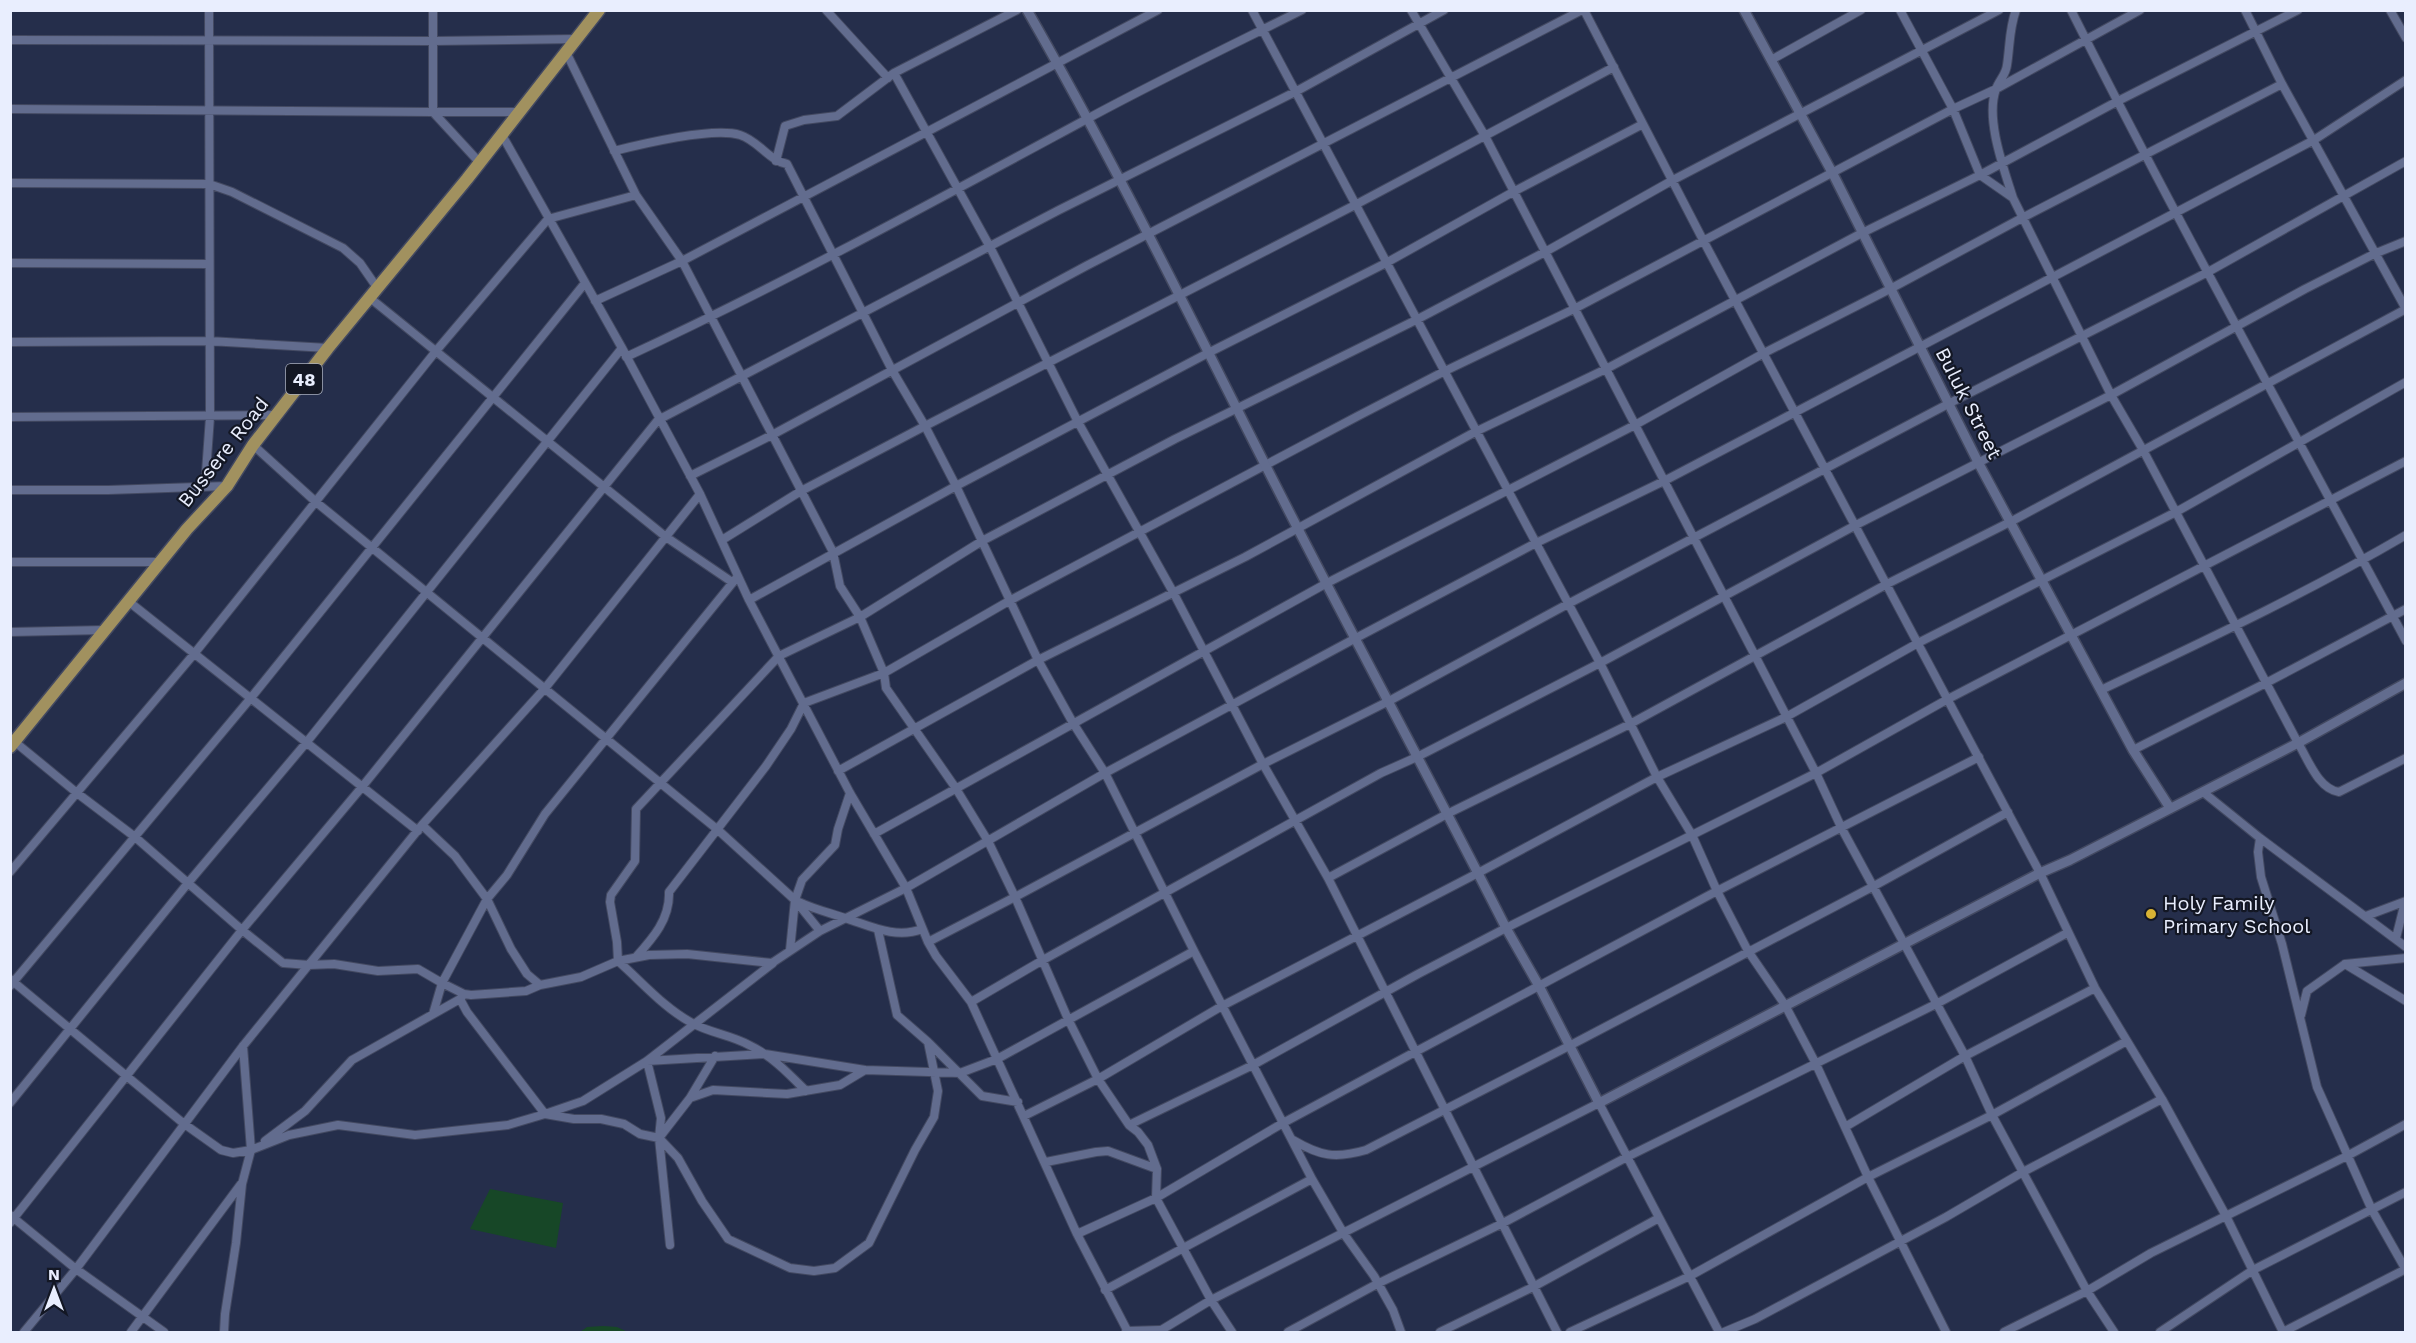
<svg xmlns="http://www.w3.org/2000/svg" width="2416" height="1343" font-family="'Work Sans',sans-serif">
<rect width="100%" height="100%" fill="#252e4b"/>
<!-- green -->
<path fill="#174727" d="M490 1189 563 1203 556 1248 470 1229Z
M603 1326 617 1327 628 1332H580L587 1327Z"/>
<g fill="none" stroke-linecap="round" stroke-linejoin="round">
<!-- minor casing -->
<g stroke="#434961" stroke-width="10">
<path id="minor" d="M433 10V112H520
M826 10 888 78
M1252 10 1600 663 1657 777 1692 835 1717 891 1748 951 1785 1005 1815 1062 1868 1177 1946 1332
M1411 10 1485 136 1816 773 1842 829 1965 1056 1992 1115 2087 1291 2114 1332
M1584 10 1703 240 2040 873 2095 988 2162 1099 2226 1216 2283 1332
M1900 10 1953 109 1980 175 2013 198 2111 395 2143 450 2298 743C2308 759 2318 789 2339 792L2406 758
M2071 10C2178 223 2294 431 2406 641
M2245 10 2282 84 2406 309
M2390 10 2406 38
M10 40 433 41 576 39
M566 52 636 195
M1771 60 1861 10
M894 73 990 247 1078 422 1173 592 1263 764 1328 878 1557 1332
M10 109 433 112 480 163
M502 135 622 348 700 494 749 600 850 793 906 888 928 942 936 956 971 1002 1077 1234 1128 1332
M614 151C642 144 714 127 740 135 759 141 768 160 787 164L892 370 925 426 956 486 1038 660 1073 723 1105 773 1194 951 1312 1179 1344 1234 1374 1276 1393 1310 1401 1332
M776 161 785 126 804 120 837 116 894 73 1017 10
M10 183 209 184 232 192 343 248 360 263 378 289
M2013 198C2004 169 1985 119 1996 89 1999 80 2006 75 2007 65 2010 46 2009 29 2016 10
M10 263 209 264
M370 298 666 537 732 582
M595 301 682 261 1158 10
M10 342 209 341 328 348
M626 357C783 284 935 201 1087 119 1157 81 1230 46 1302 10
M10 417 276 415
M253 445 316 502 718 830 795 900 820 931
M690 476 772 435 1086 266 1582 10
M205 486 210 417 209 10
M10 490H108L227 486
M722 540 801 491 925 426 1355 205 1614 67
M10 562H162
M738 576 545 814 507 875 487 899 442 983 464 994 471 995 526 991 540 985 581 977 618 961 649 955 687 954 772 963 820 931 906 888 1105 773 1356 638 1534 544 1664 481 2314 140 2406 80
M749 600 956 486 1210 352 1386 263 1513 192 1643 124
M128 601 418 831
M10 632 104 630
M2101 690C2204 641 2307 593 2406 535
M15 742 77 793 135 837 242 930 283 963 309 965 334 964 378 971 418 969 442 983 433 1014
M2133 750 2266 683 2406 609
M838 771 1038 660 1245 557 1475 432 1606 369 1862 233 1980 175 2118 101 2298 10
M2203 792 2260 838 2258 852 2261 877 2282 944 2317 1087 2372 1210 2406 1270
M422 825 455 856 487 899 511 949 527 974 540 985
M874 834 1327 583 1635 425 1764 353 1890 289 2022 218 2282 84
M2260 838 2406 947
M10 872 194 654 436 351 548 219 636 195 682 261 833 552 840 586 860 617 884 673 886 688 955 787 988 841 1015 897 1068 1019 1098 1079 1129 1125 1138 1132 1148 1145 1157 1169 1156 1198 1211 1300 1232 1332
M1328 878 1447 814 1630 724 1887 584 2012 521 2406 309
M799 902C816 910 831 913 848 919 872 927 897 939 922 929
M2366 916 2406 901
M2396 938 2405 902
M928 942 1015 897 1263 764 1389 701 1566 605 1950 403 2208 272 2406 161
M790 950 795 900 802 880 835 845 838 829 850 793
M636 957C653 938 670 919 669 892L766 766 791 729 804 703 884 673 1009 601 1358 416 1443 372 1574 309 1953 109 1996 89 2140 10
M2345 964 2406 958
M10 979 183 1123 221 1150 233 1153 251 1150 289 1135 338 1125 415 1135 508 1125 545 1114 583 1101 647 1061 773 963
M10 986 250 699 585 283
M464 994 460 999 467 1012 545 1114 574 1119H601L624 1124 640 1134 659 1138 690 1098 713 1090 787 1094 840 1085 865 1070 960 1073 997 1059 1194 951
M971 1002 1043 960 1381 773 1417 757 1600 663 1856 525 2111 395 2305 289 2374 254 2406 241
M2301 1015 2307 991 2345 964 2406 1001
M929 1043 982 1096 1018 1102
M806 1091C788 1073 772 1056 749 1045 731 1035 710 1033 692 1023 664 1008 642 982 618 961L617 942 610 902 611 895 635 861 636 809 779 656 860 617 982 541 1175 439 1416 320 1545 252 1673 180 1999 10
M690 1098 715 1056
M10 1103 188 883 306 743 622 348
M1024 1116 1098 1079 1222 1006 1478 873 1657 777 1786 717 1918 643 2176 512 2406 382
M1129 1125 1253 1065 1418 974 1506 928 1816 773 1948 699 2406 461
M1845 1127 1965 1056 2095 988
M659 1138 678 1158 702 1201 728 1239 790 1268 814 1271 835 1268 869 1243 915 1150 934 1117 938 1091 928 1042 897 1015 878 930
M1293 1140C1320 1156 1335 1159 1366 1150L1569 1046 1874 886 2008 812
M265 1141 305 1111 352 1060 460 999
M1046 1162 1096 1152 1108 1151 1157 1169
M10 1215 76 1269 164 1332
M10 1223 242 930 362 787 658 420 1059 210 1295 92 1444 10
M1077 1234 1156 1198 1283 1123 1415 1052 1717 891 1979 757
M670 1245 659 1138 661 1118 647 1061 765 1054 865 1070
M1105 1290 1312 1179
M1126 1331 1160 1330
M24 1332 76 1269 243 1046 422 825 546 687 700 494
M131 1332 241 1184
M224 1332 225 1314 236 1243 242 1184 251 1150 243 1046
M1158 1332 1211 1300 1599 1103 1719 1332
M1288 1332 1377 1284 1503 1223 1627 1157 1938 1003 2067 933
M1440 1332 1533 1287 1659 1218
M1570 1332 1690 1276 1868 1177 1992 1115 2125 1042
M1724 1332 1755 1319 1946 1217 2023 1172 2162 1099
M2004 1332 2087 1291 2151 1253 2347 1156 2406 1124
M2160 1332 2253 1270 2406 1192
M2283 1332 2406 1269"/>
</g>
<!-- tertiary casing -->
<g stroke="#434961" stroke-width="12">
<path id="tertiary" d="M1027 10C1124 179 1208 354 1297 527 1366 661 1438 794 1506 928L1539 986 1599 1103 2040 873 2070 860 2298 743 2406 683
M1744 10 1833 174 1979 464 2133 750 2170 808"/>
</g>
<!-- primary casing -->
<g stroke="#434961" stroke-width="15">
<path id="primary" d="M10 747 187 529 227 486 253 445 328 348 467 179 599 10"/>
</g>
<!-- minor -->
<use href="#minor" stroke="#626c8e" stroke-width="8"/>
<!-- tertiary -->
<use href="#tertiary" stroke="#626c8e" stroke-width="9"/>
<!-- primary -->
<use href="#primary" stroke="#a1915f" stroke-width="12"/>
</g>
<!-- markers -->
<circle fill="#d9b334" stroke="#131724" stroke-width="2" cx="2151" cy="914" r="6"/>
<g text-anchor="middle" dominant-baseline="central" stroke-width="4.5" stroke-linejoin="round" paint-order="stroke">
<!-- shield labels -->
<rect fill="#131724" stroke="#a9aebd" stroke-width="1.5" x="286" y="364" width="36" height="30" rx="4.5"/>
<g font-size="18" font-weight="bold" fill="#e9eefe">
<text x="304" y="379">48</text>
</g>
<!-- street labels -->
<g font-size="20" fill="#e9eefe" stroke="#131724">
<text transform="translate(1969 403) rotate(63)">Buluk Street</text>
<text transform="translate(223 452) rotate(-52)">Bussere Road</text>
</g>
<!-- poi labels -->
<g font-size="20" fill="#e9eefe" stroke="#131724" text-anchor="start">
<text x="2163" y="903">Holy Family<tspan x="2163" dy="23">Primary School</tspan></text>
</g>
</g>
<!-- border -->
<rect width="2416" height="1343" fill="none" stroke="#e9eefe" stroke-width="24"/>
<!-- north arrow -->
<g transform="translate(54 1289)" stroke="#131724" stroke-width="4.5" paint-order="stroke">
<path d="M0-4.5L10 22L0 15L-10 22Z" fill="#e9eefe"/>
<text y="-9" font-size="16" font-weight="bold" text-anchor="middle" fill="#e9eefe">N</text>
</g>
</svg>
